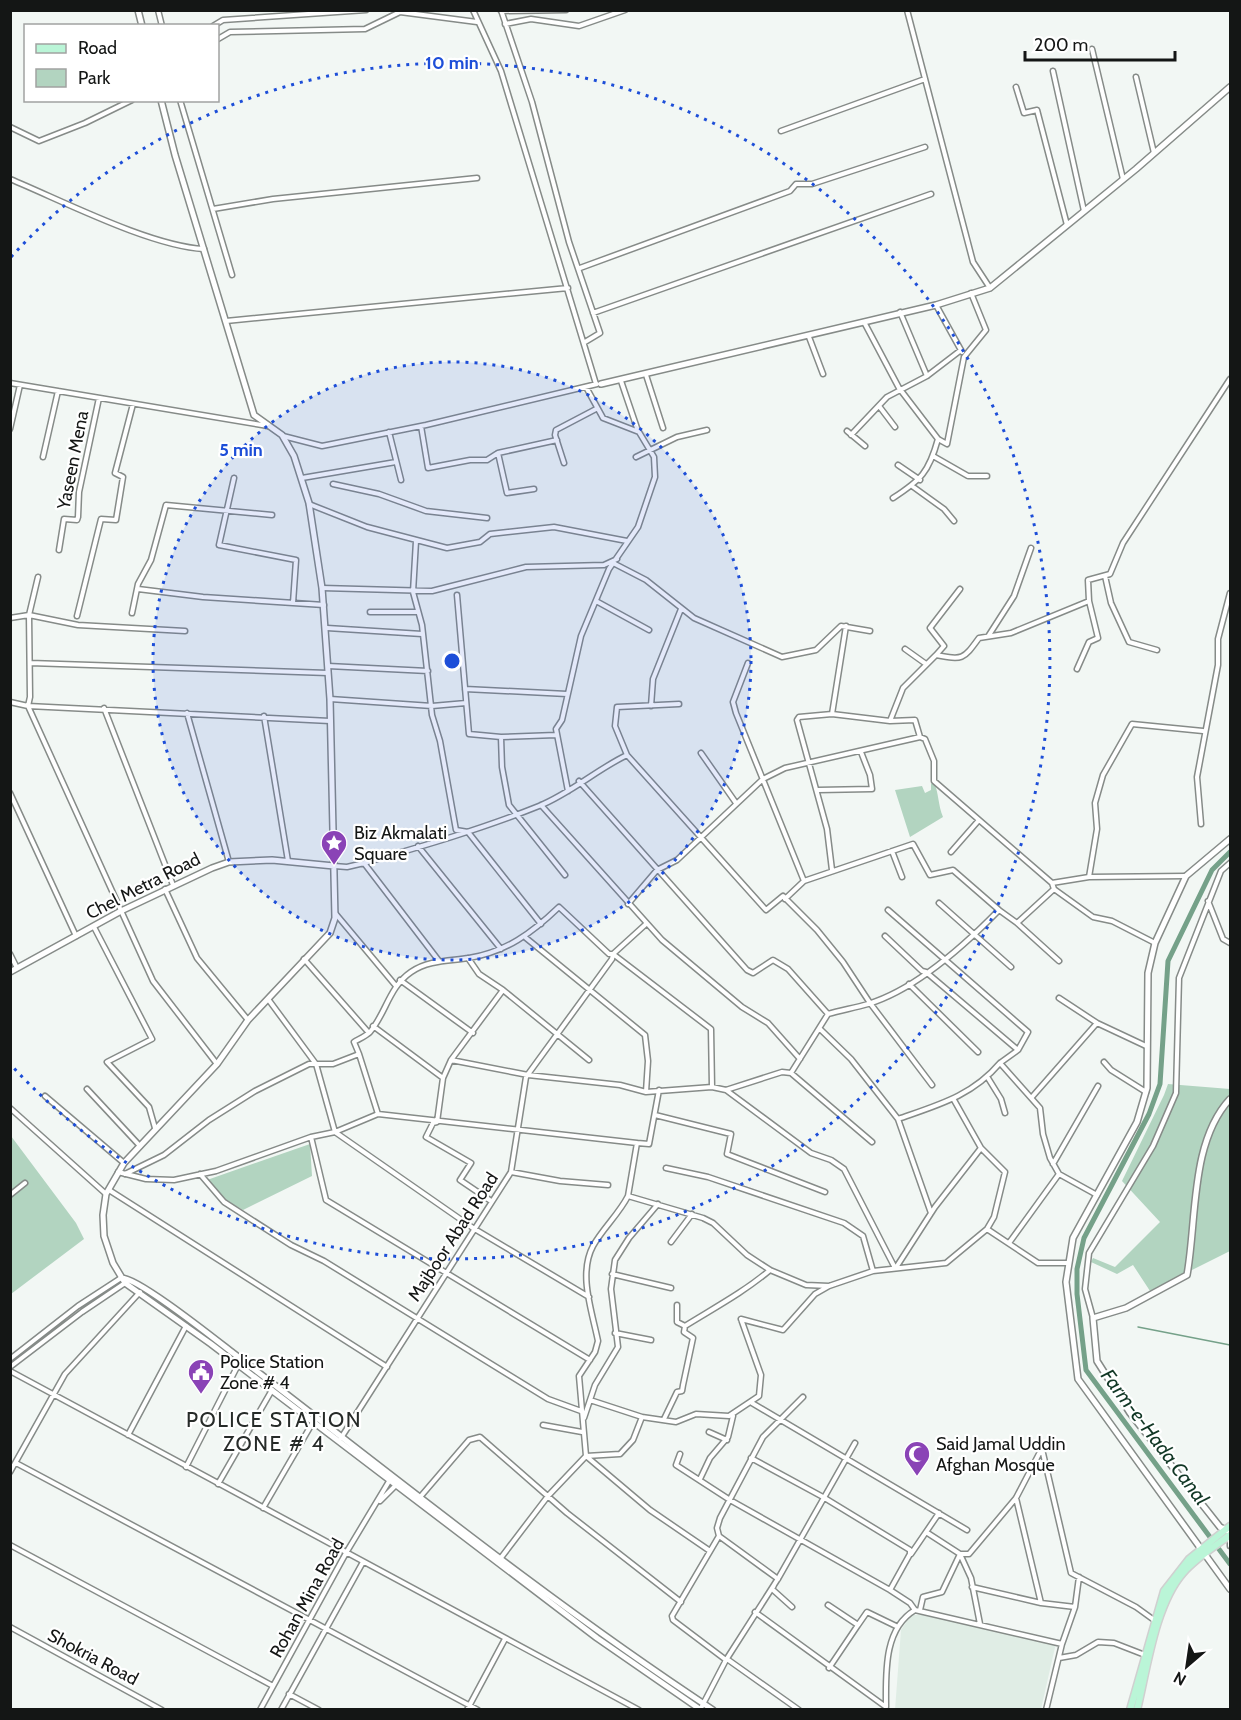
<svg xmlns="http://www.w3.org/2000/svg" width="1241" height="1720" font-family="Cabin,sans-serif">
<rect width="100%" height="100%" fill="#f2f7f4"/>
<!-- built -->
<path fill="#e0ede5" d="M911 1615H921L1056 1643 1041 1709 895 1710 901 1630Z"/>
<!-- green -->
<path fill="#b2d4c0" d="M934 782C939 794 938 805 943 817L910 837 895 790 922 786 925 793 931 790V784Z
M1168 1084 1230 1089V1251L1150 1291 1133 1265 1117 1274 1091 1262 1093 1258 1115 1267 1160 1222 1122 1181 1164 1095Z
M11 1136 76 1223 84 1239 11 1294Z
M310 1144 312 1176 243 1210 226 1200 207 1180Z"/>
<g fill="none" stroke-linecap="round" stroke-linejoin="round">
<!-- stream -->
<path stroke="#75a189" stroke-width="1.5" d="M1138 1327 1230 1345"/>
<!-- canal -->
<path stroke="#75a189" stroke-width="5" d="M1230 852 1212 870 1168 961 1160 1084 1149 1114 1084 1238 1077 1269V1294L1086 1370 1230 1564"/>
<!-- minor casing -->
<g stroke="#868b88" stroke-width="7">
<path id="minor" d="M158 10 162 26
M473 10 501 71 596 384
M501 10 532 102 569 242 600 333 585 342
M907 10 973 262 990 288
M501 11 566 10
M505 24 531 19 579 26 625 10
M213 26 223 20 366 10
M218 39 230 32 365 29 400 12 477 22
M1092 49 1123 179
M1053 71 1084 211
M1136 77 1154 153
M1016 87 1024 113 1037 110 1067 225
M180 100 232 275
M10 127 39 141 85 123 132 100
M781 131 925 79
M10 179C63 201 150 246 204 249
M213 209 273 199 477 178
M580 268 790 191 796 184H812L925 147
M936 305 962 352
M900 312 927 376
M593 313 931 194
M226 321 568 288
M864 322 899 388 938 439 947 444 964 357 986 330 971 293
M809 337 823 374
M646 375 663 428
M621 381 638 431
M10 383 268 426
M879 406 895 427
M421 426 428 468 470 460H487L498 453 557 440
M10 429 20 385
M847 431 865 446
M389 432 401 480
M851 435 887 397 927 376 961 350
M283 436 322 446 426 425 597 384
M498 453 507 493 534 489
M933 456 968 476H987
M43 457 58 391
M636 457 677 437 707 430
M564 463 555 435 556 430 596 409
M898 465 920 480
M234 478 219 545 296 560 293 603
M302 478 396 462
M333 484 379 494 426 511 487 518
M912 486 944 509 954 521
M893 498C921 480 929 472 938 439
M309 504 367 527 447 548 480 542 490 534 554 527 627 541
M416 541 413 592 422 625 432 715 440 741 456 830 468 832 541 924
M59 550 64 519 77 520 78 517 79 492 99 398
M615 564 646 580 694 618 782 657 816 650 841 626 870 631
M1105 576 1111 603 1129 642 1157 650
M38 577 29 615 30 697 28 706 153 981 217 1064
M322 588 432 591 526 567 604 565 617 559
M138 589 203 597 324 605
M457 595 469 734 501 737 556 735
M596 601 649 630
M370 612H418
M132 613 138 584 151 560 166 505 272 515
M77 616 101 519 116 520 123 477 115 473 133 404
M10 618 29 615 78 625 185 631
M327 628 422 634
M989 635 1014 596 1031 548
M905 649 926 664
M936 655 944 646 930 628 960 589
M30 663 328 673
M748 663 733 702 736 713 804 881
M328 666 428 671
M1077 669 1089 642 1098 638 1089 601
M465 689 567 694
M330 699 432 706 466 703
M10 702 28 706 330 721
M679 704 617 707 615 726 627 755 766 910 783 896 817 930 843 962 870 1003 932 1085
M651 706 653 679 681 609
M104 708 173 885
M187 713 229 862
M832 714 846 626
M264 716 288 861
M501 737 502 767 509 805 565 875
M920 737 915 720 890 721 903 688 936 655C963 660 963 660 979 638L1011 633 1089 601 1088 580 1110 574 1123 543 1230 379
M701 753 736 803
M579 781 747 970 753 973 773 960 788 969 828 1014
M818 790 872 789 870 775 861 752
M568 791 556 729 562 720 581 636 609 569 638 527 655 477 654 457 639 432 603 418 586 387
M10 793 76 936
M541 805 662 940 742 1007 768 1023 800 1059
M1201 824 1197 777 1218 665V639L1230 593
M418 846 501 949
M892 851 902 877
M951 852 979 820
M364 863 439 961
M334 866 347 867 364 863C423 846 482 829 539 806 571 793 596 770 627 755
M832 870 827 829 797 720 799 717 832 714 890 721
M1089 877 1097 829 1095 803 1103 775 1132 724 1203 731
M165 889 197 958 248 1020
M1054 889 1093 917 1112 921 1155 943
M785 899 804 881 913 844 930 875 953 870 999 910
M1208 901 1223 939 1230 943
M939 903 1011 967
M628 904 657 870 677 860 763 779 785 768 920 737 925 739 934 761V781L1052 883
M888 910 1028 1032 1018 1050 1000 1063 1040 1108 1043 1134 1050 1158 1059 1174 1097 1195
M335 913 396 986
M1017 923 1059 961
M94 927 152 1039 107 1062 149 1107 155 1128
M885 936 922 971 926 972 1018 1050
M526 938 645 1035 648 1061 646 1092
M10 954 17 968
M468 958 479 974 503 990 589 1060
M304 959 369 1033
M400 980 473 1033
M909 984 978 1052
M1059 998 1097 1023 1146 1046
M268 999 316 1064 335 1132 473 1228 589 1297
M373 1026 443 1078
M820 1029 851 1059 898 1119 931 1213
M359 1054 378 1114
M451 1060 503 990
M1104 1062 1111 1070 1146 1092
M791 1073 872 1142
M988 1078 1001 1099 1005 1113
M87 1089 140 1146
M726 1090 811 1153 831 1160 844 1169 895 1268
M45 1096 124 1163
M1032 1097 1097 1023
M954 1100 981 1148 1005 1172 994 1217 987 1229 1038 1263H1067
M10 1108 106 1194
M655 1115 731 1134 727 1154 825 1192
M898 1119C938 1105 972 1096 1000 1063
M311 1137 326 1200 590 1360
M637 1143 649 1144 659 1090
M1053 1164 1098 1086
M666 1168 708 1177 844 1223 863 1236 873 1271
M118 1172 146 1179 174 1180 216 1171 311 1137 335 1132 378 1114 637 1143 628 1196
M511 1172 560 1181 608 1185
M125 1174 164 1155 209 1120 255 1091 309 1064H333L359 1054 354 1042C359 1039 366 1036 370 1032 386 1013 389 987 411 972 428 960 449 961 469 958 506 952 532 933 559 907L609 954H613L711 1029 712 1087
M200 1174 224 1202 291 1245 324 1261 548 1399 581 1411
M109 1190 387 1367
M10 1195 25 1183
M491 1201 460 1180 471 1163 426 1137 433 1123 437 1122 443 1078 451 1060 528 1075 620 1085 646 1092 712 1087 726 1090 782 1072 791 1073 828 1014C841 1010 855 1008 868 1004 917 989 965 945 999 910L1017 923 1054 889 1052 883 1089 877 1186 876
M671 1242 692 1214
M1009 1243 1059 1174
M897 1266 935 1207 981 1148
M612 1274 671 1288
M677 1305V1322L685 1326C714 1308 744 1292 770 1270
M1093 1318 1085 1289 1089 1253 1153 1146 1176 1093 1179 978 1221 871 1230 863
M741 1319 783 1330 815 1294 829 1286
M615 1333 651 1340
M10 1359 78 1306 121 1278
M10 1367 82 1312 125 1283
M10 1371 639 1710
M590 1400 642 1417
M752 1403 967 1530
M584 1418 595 1385 618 1347 611 1289 615 1260 629 1238 658 1204
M664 1419 677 1392 682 1391 683 1385 693 1338 684 1332 685 1326
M543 1425 582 1432
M709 1432 727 1440
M128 1435 186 1326
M341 1438 511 1172 526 1077 612 959 613 954 646 924
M1042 1449 1071 1573 1136 1607 1154 1620
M680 1454 676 1465 730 1500 890 1590 910 1603 915 1610 1062 1644 1046 1710
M586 1456 620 1454 633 1440 642 1417 676 1422 696 1414 729 1416 759 1396 761 1375 741 1319
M586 1456 650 1510 710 1551
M751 1458 823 1497 910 1550V1554L890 1590
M16 1463 478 1710
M186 1467 238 1365
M10 1472 65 1374 140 1292
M700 1479 710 1458 728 1437 733 1416
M218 1484 272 1390
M421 1496 469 1440 480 1437 567 1513 681 1602
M1016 1498 1041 1603 1075 1607
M380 1501 398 1483
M263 1508 313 1422
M926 1532 960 1554 971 1578 980 1624
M719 1536 778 1579
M1230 1540V1546
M10 1545 273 1686
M911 1554 939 1513
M500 1559 548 1496 586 1456 579 1376 595 1352 598 1341C592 1311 578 1274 593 1246 603 1228 619 1214 628 1196L703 1218 713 1223 747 1255 770 1270 806 1285 829 1286 873 1271 946 1263 987 1229
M774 1585 772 1589 792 1607
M972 1587 1041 1603
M828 1605 858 1625 867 1612 898 1627
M920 1610 923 1597 942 1592 960 1554H969L1016 1498 1041 1450
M755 1612 886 1707C886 1674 883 1629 915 1610
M10 1627 162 1710
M1062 1644 1075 1607 1079 1577
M1059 1658 1076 1655 1098 1642 1114 1643 1145 1655
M727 1659 799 1710
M726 1660 779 1577 855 1443
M829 1668 858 1625
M289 1694 319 1710
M260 1710 346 1553 391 1478
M281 1710 363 1562
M467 1710 505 1639
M700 1710 726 1660 673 1620 672 1616 719 1536 717 1528 720 1518 763 1437 803 1397"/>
</g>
<!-- tertiary casing -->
<g stroke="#868b88" stroke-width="8">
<path id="tertiary" d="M138 10 142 26
M161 100 175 155 254 415 282 435 294 456 309 503 322 588 330 699 335 918 330 933 248 1020 217 1064 124 1163 106 1194 103 1215 104 1236 113 1263 125 1283 211 1344 597 1638 701 1710
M601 384 936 305 990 288 1136 169 1230 87
M1230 839 1186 876 1155 943 1148 973 1147 1088 1137 1122 1073 1238 1066 1282 1078 1379 1230 1589
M10 972 121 911 212 868 229 862 272 860 334 866
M1230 1099C1190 1142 1197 1220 1187 1275L1126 1308 1093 1318 1097 1361 1130 1413 1220 1527 1230 1532
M121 1278C136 1276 216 1340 233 1353 391 1474 546 1600 713 1710"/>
</g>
<!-- primary casing -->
<g stroke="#d0d0d0" stroke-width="9">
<path id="primary" d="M1130 1710 1164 1591 1189 1559 1230 1526
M1137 1710C1147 1669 1155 1605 1183 1573 1196 1558 1214 1547 1230 1535"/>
</g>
<!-- minor -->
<use href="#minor" stroke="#fff" stroke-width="4"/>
<!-- tertiary -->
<use href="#tertiary" stroke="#fff" stroke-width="5"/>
<!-- primary -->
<use href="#primary" stroke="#baf5d7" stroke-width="6"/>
</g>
<!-- distance rings -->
<circle cx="452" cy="661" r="299" fill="#1d4ed8" fill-opacity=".12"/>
<g fill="none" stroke="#1d4ed8" stroke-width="3" stroke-dasharray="3 6">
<circle cx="452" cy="661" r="299"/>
<path d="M11 257A598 598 0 1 1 11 1065"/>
</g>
<!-- icons -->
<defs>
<g id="sight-pin" transform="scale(1.35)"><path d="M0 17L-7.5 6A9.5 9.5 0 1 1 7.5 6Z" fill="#8a43b6" stroke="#fff"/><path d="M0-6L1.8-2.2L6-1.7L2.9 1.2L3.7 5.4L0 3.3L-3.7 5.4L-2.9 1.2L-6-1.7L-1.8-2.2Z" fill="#fff"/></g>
<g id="civic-pin" transform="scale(1.35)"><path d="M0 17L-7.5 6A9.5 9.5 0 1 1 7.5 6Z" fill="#8a43b6" stroke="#fff"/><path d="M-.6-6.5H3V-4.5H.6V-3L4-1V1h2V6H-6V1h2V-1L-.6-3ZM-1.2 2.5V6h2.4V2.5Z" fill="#fff"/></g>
<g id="mosque-pin" transform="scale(1.35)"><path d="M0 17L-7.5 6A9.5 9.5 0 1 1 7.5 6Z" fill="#8a43b6" stroke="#fff"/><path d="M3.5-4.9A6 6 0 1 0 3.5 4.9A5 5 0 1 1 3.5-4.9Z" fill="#fff"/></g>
</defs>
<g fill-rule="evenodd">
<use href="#sight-pin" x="334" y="843"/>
<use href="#civic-pin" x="201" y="1372"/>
<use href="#mosque-pin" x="917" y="1454"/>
</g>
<g text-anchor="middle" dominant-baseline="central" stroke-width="4.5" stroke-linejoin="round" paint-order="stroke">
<!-- street labels -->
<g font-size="18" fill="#141615" stroke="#fff">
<text transform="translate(73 460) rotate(-79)">Yaseen Mena</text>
<text transform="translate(143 886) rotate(-27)">Chel Metra Road</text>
<text transform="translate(453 1237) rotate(-57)">Majboor Abad Road</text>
<text transform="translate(307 1598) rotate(-61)">Rohan Mina Road</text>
<text transform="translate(93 1657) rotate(28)">Shokria Road</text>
</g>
<!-- poi labels -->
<g font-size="18" fill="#141615" stroke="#fff" text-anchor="start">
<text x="354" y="833">Biz Akmalati<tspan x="354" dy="21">Square</tspan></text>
<text x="220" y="1362">Police Station<tspan x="220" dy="21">Zone # 4</tspan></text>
<text x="936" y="1444">Said Jamal Uddin<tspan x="936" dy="21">Afghan Mosque</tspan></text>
</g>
<!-- water labels -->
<g font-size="20" font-style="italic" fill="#113725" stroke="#fff">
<text transform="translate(1155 1437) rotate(53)">Farm-e-Hada Canal</text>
</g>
<!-- quarter labels -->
<g font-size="21" letter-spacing="1.5" fill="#272b29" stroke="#fff">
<text x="274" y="1419">POLICE STATION<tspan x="274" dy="24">ZONE # 4</tspan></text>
</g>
</g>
<circle cx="452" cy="661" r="9" fill="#1d4ed8" stroke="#fff" stroke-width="3"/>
<g font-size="18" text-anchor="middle" font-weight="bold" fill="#1d4ed8" stroke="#fff" stroke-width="4.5" stroke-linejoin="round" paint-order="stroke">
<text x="452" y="69">10 min</text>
<text x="241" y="456">5 min</text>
</g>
<!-- border -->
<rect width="1241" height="1720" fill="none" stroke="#141615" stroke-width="24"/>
<!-- legend -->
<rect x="24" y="24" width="195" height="78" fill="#ffffff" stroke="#a1a2a1" stroke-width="1.5"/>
<rect x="36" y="44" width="30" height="9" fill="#baf5d7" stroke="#a1a2a1" stroke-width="1.5"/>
<text x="78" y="54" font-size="18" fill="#141615">Road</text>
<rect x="36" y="69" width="30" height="18" fill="#b2d4c0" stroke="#a1a2a1" stroke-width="1.5"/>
<text x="78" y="84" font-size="18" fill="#141615">Park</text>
<!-- north arrow -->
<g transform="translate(1187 1666) rotate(209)" stroke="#ffffff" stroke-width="4.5" paint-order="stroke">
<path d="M0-4.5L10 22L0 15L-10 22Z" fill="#141615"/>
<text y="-9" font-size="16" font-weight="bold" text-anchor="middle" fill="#141615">N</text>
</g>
<!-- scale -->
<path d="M1025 51v9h150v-9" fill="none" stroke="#141615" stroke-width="3"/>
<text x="1034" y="51" font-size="18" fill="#141615" stroke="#ffffff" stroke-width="4.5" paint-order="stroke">200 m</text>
</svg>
